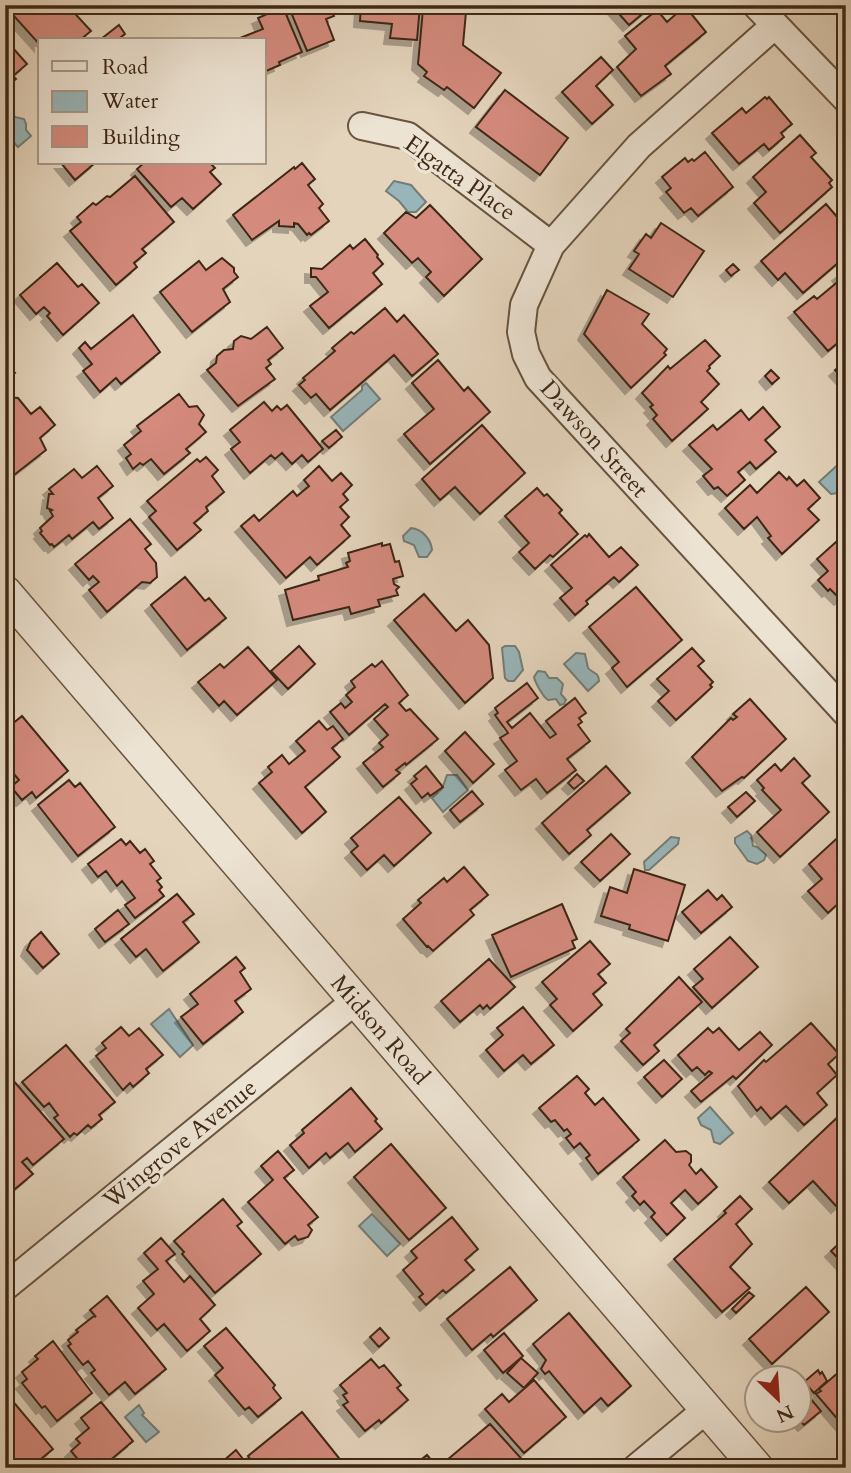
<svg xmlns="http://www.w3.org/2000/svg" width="851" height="1473" font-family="Cardo,serif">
<defs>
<filter id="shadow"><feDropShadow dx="-6" dy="6" stdDeviation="0" flood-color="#0004"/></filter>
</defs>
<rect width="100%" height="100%" fill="#e4d4bc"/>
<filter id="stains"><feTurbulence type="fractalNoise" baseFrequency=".00286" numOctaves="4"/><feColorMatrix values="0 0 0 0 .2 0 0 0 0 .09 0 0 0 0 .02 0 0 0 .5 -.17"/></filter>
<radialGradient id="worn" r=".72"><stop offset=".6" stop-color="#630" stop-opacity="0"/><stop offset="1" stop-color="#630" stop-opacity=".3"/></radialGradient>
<!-- water -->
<path fill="#98b6ba" stroke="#747d78" stroke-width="2" d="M10 111 15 117 24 119 26 124V130L31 136 18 147 5 133V114Z
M394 181 411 185 426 202 416 212H408L399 201 386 191Z
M366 383 380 399 343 431 331 417 362 390V386Z
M842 461 846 465V479L841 481 838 493 831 494 819 482Z
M411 528C422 529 431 539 432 550L427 557H419L414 545 404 541 403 536Z
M505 646H515L519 652 523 670 514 681H508L505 678 502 648Z
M576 653 585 654 588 668C592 673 599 672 599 681L588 691 564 664Z
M538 671 545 672 549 678H557L563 684 561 694 566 700 564 704 560 705 556 699 548 700C543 697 535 682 534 677Z
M447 775H457L468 790 443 812 432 798 442 789Z
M747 831 751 835 753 846 757 847 766 855 764 860 757 864 748 861 735 843V838Z
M671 837 679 838 678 844 649 870H645L644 862Z
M169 1009 193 1045 180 1057 151 1024Z
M710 1107 733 1133 720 1144 714 1142 711 1130 701 1125 698 1118Z
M372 1214 400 1244 387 1256 359 1226Z
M139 1405 144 1413 142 1415 159 1432 146 1442 125 1417Z"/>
<!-- building -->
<path fill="#d48a7d" stroke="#3e2815" stroke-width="2" filter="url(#shadow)" d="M5 5H67L91 31 80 40H40V45L14 16 5 24Z
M288 5H330L334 16 326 19 334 40 307 51Z
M361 5H420L417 40 390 38 392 24 360 21Z
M611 5H653L629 25Z
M685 6 706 32 665 66 671 74 641 96 617 67 636 49 625 36 657 10 667 22Z
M283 7 302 52 279 62 280 65 264 72V40H235L263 29 258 18Z
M423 9 466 12 463 45 501 73 474 108 447 87 444 90 424 76 427 72 418 64Z
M119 25 125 34 117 40H103L101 39Z
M5 39 27 64 13 76 16 79 5 88Z
M601 57 613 70 596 86 613 105 592 124 562 92Z
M505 90 568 138 540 175 476 127Z
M765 97 767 99 769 97 792 124 781 133 784 137 769 150 764 144 739 164 712 133 742 108 746 113Z
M800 135 816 153 811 157 832 180 829 183 832 187 780 233 754 203 766 192 753 177Z
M705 152 733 187 698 216 691 208 684 213 666 192 671 188 662 177 685 158 688 162 692 159 694 161Z
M61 163H95L75 180Z
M144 163H210L215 168 210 172 221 184 193 209 182 198 171 207 137 169Z
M302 163 315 179 308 185 323 204 319 208 329 221 311 235 309 233 307 235 298 224 294 223V227L279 226V221L252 240 233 215 294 167 295 169Z
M135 176 174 222 142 249 146 253 134 263 137 267 116 285 70 231 81 222 77 217 93 203 96 205 107 196 110 197Z
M826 204 838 218 846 211V256L803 293 785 273 778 280 761 261Z
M430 205 482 259 444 296 426 277 431 272 418 258 412 263 384 233 406 212 416 218Z
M661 223 704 251 673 297 629 269 639 254 634 251 646 234 651 238Z
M365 239 378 255 377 257 383 264 373 273 382 284 329 328 310 306 328 292 316 277H311V268L322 269 350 245 353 249Z
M222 258 234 268V272L238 277 223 289 230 302 192 332 160 292 199 261 206 270Z
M57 263 78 287 82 284 99 303 63 335 47 316 50 313 44 307 36 314 20 295Z
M733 264 739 270 731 276 726 270Z
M846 269V336L828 351 794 312 814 296 817 299 841 279 838 275Z
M607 290 649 314 642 324 667 349 664 353 666 355 631 388 584 334Z
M385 308 397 322 404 315 438 354 412 376 394 355 330 410 316 394 311 398 299 385 305 380 303 378 335 351 332 348 351 332 354 334Z
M133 315 160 352 121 384 116 378 100 392 83 371 92 364 79 348 85 342 91 349Z
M267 327 283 348 268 360 271 364 266 368 275 379 238 406 207 370 216 363 217 356 224 350 233 349 234 341 241 336 251 339Z
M705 340 720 356 709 366 710 368 707 371 719 384 701 402 708 409 672 441 653 419 657 415 650 407 653 405 642 393 668 366 670 369Z
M438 360 464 391 468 387 490 412 430 464 404 434 434 409 412 383Z
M846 361V382L835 370Z
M5 362 15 373 5 381Z
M771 370 779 378 772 384 765 376Z
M179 394 189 407 197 406 204 415 199 424 206 432 186 449 190 453 164 474 151 459 143 465 140 463 133 469 126 458 131 454 124 445 141 431 137 426Z
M8 397 18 398 31 414 40 407 55 425 40 438 46 450 5 482V399Z
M264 402 272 411 277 406 281 410 287 405 323 449 308 462 302 455 292 464 282 453 275 459 271 455 250 473 231 449 240 442 230 430Z
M763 407 780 427 765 440 776 452 756 469 750 462 738 472 745 480 727 496 718 487 714 489 703 476 712 469 689 445 713 425 717 430 741 410 749 420Z
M482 425 525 473 480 514 455 487 440 500 422 479Z
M336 430 342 437 329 448 322 441Z
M206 457 218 470 212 476 224 492 206 507 208 511 194 523 201 530 177 550 149 517 156 511 147 501 197 459 200 462Z
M97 466 113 486 98 498 113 518 99 529 93 522 72 539 69 535 54 547 52 544 50 545 40 533 42 531 40 528 53 516 50 511 52 510 47 508 49 494H53L49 489 74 469 82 478Z
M319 466 332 481 341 473 352 485 343 494 348 500 340 507 349 517 341 525 350 536 317 565 310 557 286 578 241 526 254 515 259 521 293 491 297 496 309 486 304 480Z
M779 472 787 480 789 477 797 486 804 480 820 498 808 509 819 520 782 554 768 538 771 536 757 517 744 529 725 508 750 485 757 493Z
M537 488 544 496 547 494 562 510 559 513 578 534 553 557 550 555 535 569 519 552 529 543 505 516Z
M130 519 151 544 145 549 156 563 157 577 150 583 142 582 107 612 89 590 99 582 93 576 89 580 75 564Z
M846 533V594L840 599 830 589 828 591 818 580 828 571 817 559Z
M589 534 609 557 621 547 638 565 619 582 614 577 586 601 588 604 575 615 560 598 572 588 551 565 585 535 587 537Z
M382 543V546L390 544 395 562 399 561 403 576 393 579 394 584 399 587 396 590 398 595 378 600 380 606 351 614 349 607 293 620 285 590 319 580 318 576 348 567 346 563 350 561 348 553Z
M185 577 205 601 209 598 226 618 187 650 151 605Z
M636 587 682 640 627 687 612 668 619 662 589 627Z
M424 594 456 631 468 620 489 645 493 678 465 703 394 620Z
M299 646 315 664 288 689 271 671Z
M248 647 277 680 237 715 224 701 219 706 198 682 220 664 224 668Z
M692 648 704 661 698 666 713 682 710 685 712 687 676 720 658 701 669 691 657 679Z
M382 661 408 695 399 703 406 711 410 709 438 739 406 765 405 763 396 770 400 773 383 787 363 763 383 747 379 743 388 735 374 719 388 707 385 704 349 735 330 712 341 703 345 708 352 702 346 695 355 687 351 681 372 664 375 667Z
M527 683 538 698 507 722 512 728 530 713 550 738 556 734 546 721 575 698 586 713 579 718 582 722 578 725 590 741 567 759 576 770 547 793 536 779 521 790 505 770 517 761 500 738 508 733 495 715 498 713 495 708Z
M750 699 786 739 744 778 742 777 722 791 692 757 731 718 733 720 737 717 733 714Z
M22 716 68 771 36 798 32 792 22 800 11 787 19 780 8 767 5 770V730Z
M319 721 327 730 333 726 343 739 332 748 340 757 305 787 326 812 302 833 259 783 272 772 268 767 282 755 289 764 305 751 296 741Z
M465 732 494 764 473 783 445 751Z
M794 758 810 776 802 783 829 812 780 857 757 832 781 810 762 790 764 788 757 780 775 764 781 771Z
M426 766 443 787 430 796 428 793 422 798 411 784 417 779 414 776Z
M606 766 630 793 587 830 591 835 569 854 542 823Z
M577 774 584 781 574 789 568 783Z
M69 780 75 787 80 783 115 827 78 856 38 805Z
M472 791 483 804 460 822 450 810Z
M746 792 755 801 737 817 728 807Z
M399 797 431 833 394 866 384 855 367 870 351 852 358 846 351 838Z
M846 830V901L843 899 828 913 808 891 822 879 809 864Z
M611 834 630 854 600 881 581 862Z
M121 839 126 845 130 841 140 853 145 849 154 861 150 864 161 878 157 881 162 887 159 890 164 896 135 918 125 905 135 898 122 881 117 886 106 871 98 877 88 864Z
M464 867 488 895 470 910 474 915 433 951 428 946 427 947 403 919 421 903 418 900 444 878 447 882Z
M634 869 685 885 668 941 629 929 630 925 601 916 610 887 627 893Z
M708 890 717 900 722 895 732 907 701 933 682 912Z
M177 894 194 914 183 922 199 942 163 971 146 949 136 957 121 939Z
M562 904 577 939 572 941 575 948 511 977 492 935Z
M118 910 129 924 105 942 95 929Z
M41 932 59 954 43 968 27 950 31 941Z
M730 937 758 967 712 1008 693 987 703 979 694 969Z
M590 941 610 964 598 974 606 983 593 994 602 1005 573 1031 550 1005 557 999 542 982Z
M236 957 245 968 240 972 251 989 235 1001 243 1012 203 1044 181 1017 198 1004 190 994Z
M489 959 515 987 490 1009 487 1005 483 1009 480 1005 460 1022 441 1001Z
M679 977 702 1002 654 1045 659 1051 643 1065 621 1041 630 1033 626 1029Z
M523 1007 554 1045 531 1064 523 1055 504 1071 486 1050 503 1035 497 1028Z
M811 1023 839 1054 828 1064 837 1075 817 1093 827 1105 804 1125 786 1106 771 1119 761 1107 757 1111 738 1086 764 1060 766 1062Z
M121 1027 129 1036 139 1028 163 1055 146 1069 149 1073 133 1087 130 1083 123 1090 96 1056 106 1048 102 1043Z
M708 1028 713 1033 719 1028 739 1050 760 1032 772 1045 736 1079 733 1076 701 1102 691 1091 712 1073 709 1071 705 1075 697 1067 692 1071 678 1055Z
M66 1045 115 1102 99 1115 102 1119 91 1128 88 1125 77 1135 74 1133 70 1137 54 1118 58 1115 49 1103 44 1107 22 1082Z
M664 1060 682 1079 662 1097 644 1077Z
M5 1071 64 1139 33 1165 27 1158 22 1162 33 1174 15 1189 5 1178Z
M577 1076 589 1089 585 1093 595 1105 603 1098 639 1140 598 1174 586 1158 590 1155 580 1143 574 1148 566 1138 571 1134 567 1129 564 1131 555 1120 551 1122 539 1108Z
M351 1088 377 1119 375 1121 382 1129 355 1152 348 1143 330 1158 326 1153 309 1168 290 1145 304 1133 302 1130Z
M842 1113 846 1117V1199L837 1207 813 1181 789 1203 769 1182Z
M665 1140 676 1152 686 1151 691 1155V1162L689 1165 696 1174 701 1169 717 1187 698 1204 685 1190 671 1203 685 1218 667 1235 651 1217 655 1213 644 1201 640 1205 632 1196 636 1192 623 1177Z
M391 1144 446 1208 409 1240 354 1177Z
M278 1151 294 1170 284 1178 318 1217 308 1225 312 1230 308 1237 298 1240 295 1236 285 1244 248 1202 273 1180 261 1166Z
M740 1196 752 1209 736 1224 752 1244 730 1267 750 1288 722 1312 674 1259 726 1213 724 1211Z
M223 1199 242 1222 237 1226 261 1254 215 1293 182 1254 184 1252 174 1241Z
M452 1217 478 1249 465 1260 474 1270 446 1293 443 1290 426 1305 419 1297 423 1294 403 1270 417 1258 411 1251Z
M161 1238 175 1254 166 1261 184 1282 190 1276 215 1305 200 1319 210 1331 187 1351 164 1324 157 1330 138 1308 154 1294 143 1281 158 1269 144 1253Z
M843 1240 846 1243V1267L831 1251Z
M510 1267 537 1300 493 1337 491 1334 472 1350 447 1319Z
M806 1287 829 1312 772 1364 749 1339Z
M749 1292 754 1296 736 1313 732 1309Z
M107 1296 166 1369 135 1394 125 1382 109 1395 91 1373 95 1370 88 1361 83 1365 68 1346 71 1344 68 1340 78 1332 76 1330 94 1316 96 1317 90 1310Z
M569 1313 631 1386 608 1406 601 1398 584 1413 549 1371 545 1374 541 1369 546 1360 533 1344Z
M226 1328 275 1385 273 1388 281 1398 258 1417 249 1407 245 1410 215 1375 223 1368 204 1346Z
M380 1328 389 1338 379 1347 370 1337Z
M504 1333 523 1356 503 1373 484 1350Z
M53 1341 92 1393 57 1421 45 1406 42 1408 22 1383 27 1379 22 1372 38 1359 35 1356Z
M521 1358 538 1373 524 1388 507 1373Z
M371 1359 379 1368 384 1365 401 1385 397 1388 408 1400 381 1423 379 1420 365 1431 343 1405 348 1402 343 1395 347 1393 340 1385Z
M846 1366V1429L816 1394 821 1391 819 1389Z
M818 1370 820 1374 822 1372 827 1381 814 1393 804 1382Z
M534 1380 566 1417 524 1453 485 1409 502 1394 509 1402Z
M804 1391 821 1411 804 1425 798 1419V1396Z
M5 1392 53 1449 30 1468H5Z
M101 1402 133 1441 101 1468H85L71 1451 80 1443 76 1439 89 1428 81 1418Z
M302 1412 343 1463 339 1468H257L248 1456Z
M490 1424 528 1466 444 1468 441 1465Z
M236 1450 250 1468H215Z
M427 1455 438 1468H412V1467Z"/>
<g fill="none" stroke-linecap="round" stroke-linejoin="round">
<!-- minor casing -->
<g stroke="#68533f" stroke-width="30">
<path id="minor" d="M756 5 846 99
M775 25 639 146 551 245 524 305 521 332 526 354 538 378 846 713
M362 126 408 136 551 245
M5 1287 355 1001
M636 1468 707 1409"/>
</g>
<!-- tertiary casing -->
<g stroke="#68533f" stroke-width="35">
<path id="tertiary" d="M5 592 757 1468"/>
</g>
<!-- minor -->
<use href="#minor" stroke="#ede3d3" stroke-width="26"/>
<!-- tertiary -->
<use href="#tertiary" stroke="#ede3d3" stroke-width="32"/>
</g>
<g text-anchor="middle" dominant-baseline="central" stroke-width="7" stroke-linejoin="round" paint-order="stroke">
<!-- street labels -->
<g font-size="24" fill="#3e2815" stroke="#ede3d3">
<text transform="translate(460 178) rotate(35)">Elgatta Place</text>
<text transform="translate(594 439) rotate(48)">Dawson Street</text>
<text transform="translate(380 1030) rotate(49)">Midson Road</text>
<text transform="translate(180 1144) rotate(-39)">Wingrove Avenue</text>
</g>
</g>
<!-- margin -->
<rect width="851" height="1473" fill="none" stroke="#e4d4bc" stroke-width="28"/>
<rect x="7" y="7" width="837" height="1459" fill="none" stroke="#3e2815" stroke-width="3.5"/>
<rect x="14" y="14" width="823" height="1445" fill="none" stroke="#3e2815" stroke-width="2"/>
<!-- legend -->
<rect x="38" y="38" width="228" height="126" fill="#ede3d3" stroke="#a79887" stroke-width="2"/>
<rect x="52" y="61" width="35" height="10" fill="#ede3d3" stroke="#a79887" stroke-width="2"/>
<text x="102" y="74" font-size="21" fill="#3e2815">Road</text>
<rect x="52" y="91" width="35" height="21" fill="#98b6ba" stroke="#a79887" stroke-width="2"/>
<text x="102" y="108" font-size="21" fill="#3e2815">Water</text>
<rect x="52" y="126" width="35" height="21" fill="#d48a7d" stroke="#a79887" stroke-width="2"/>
<text x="102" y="144" font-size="21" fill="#3e2815">Building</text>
<!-- north arrow -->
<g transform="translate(778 1399) rotate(155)"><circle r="33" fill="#ede3d3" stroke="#a79887" stroke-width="2"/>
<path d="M0-5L12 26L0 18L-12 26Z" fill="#8f2418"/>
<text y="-10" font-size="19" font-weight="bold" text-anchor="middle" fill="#3e2815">N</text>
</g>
<rect width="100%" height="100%" filter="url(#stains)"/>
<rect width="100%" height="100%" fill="url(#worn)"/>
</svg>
